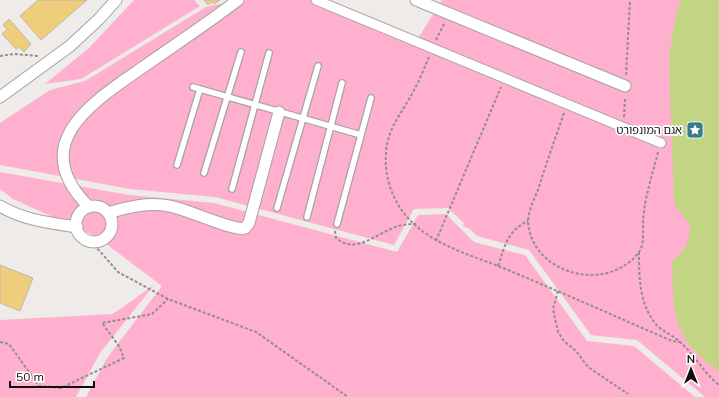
<svg xmlns="http://www.w3.org/2000/svg" width="719" height="397" font-family="Mulish,'Noto Sans Hebrew',sans-serif">
<rect width="100%" height="100%" fill="#efebe8"/>
<!-- green -->
<path fill="#feb0ce" d="M134 0H194L200 6 81 79 45 84 89 48Z
M238 0H312L417 40 442 0H719V397H705L637 340 591 335 529 250 477 236 470 229 463 226 464 223 448 208 414 209 394 245 215 197 130 189 0 165V123L50 90 85 81 206 7Z
M0 172 129 195 214 203 397 252 418 215 446 214 474 242 525 255 587 341 634 346 695 397H86L107 358 162 286 97 237 13 199 0 189Z
M154 285 100 353 76 397H0V320L113 314Z"/>
<!-- water -->
<path fill="#c2d583" d="M681 0H719V372C711 365 703 359 695 351 671 327 673 293 672 261 687 249 689 243 690 225L674 204 669 57 677 10Z"/>
<!-- building -->
<path fill="#eecd7b" stroke="#bcbab5" d="M38 0H87L41 40 20 16Z
M204 0H220L214 4 212 2 208 5Z
M9 19 31 44 24 52 19 47 16 49 2 34 7 29 3 25Z
M0 265 33 278 20 311 0 303Z"/>
<g fill="none" stroke-linecap="round" stroke-linejoin="round">
<!-- service casing -->
<g stroke="#a6a29f" stroke-width="8">
<path id="service" d="M193 87 361 135
M177 165 200 89
M204 173 241 52
M232 189 269 53
M277 208 318 66
M307 217 342 83
M337 224 371 98"/>
</g>
<!-- pedestrian casing -->
<g stroke="#a6a29f" stroke-width="11">
<path id="pedestrian" d="M316 0 661 143"/>
</g>
<!-- minor casing -->
<g stroke="#a6a29f" stroke-width="13">
<path id="minor" d="M416 0 625 86
M0 97 70 46 99 19 116 0
M0 206C23 220 50 223 77 227
M76 224a18 18 0 1 1 36 0a18 18 0 1 1-36 0Z
M89 207C24 142 96 100 146 65 176 44 208 23 238 0
M108 213C128 207 148 202 169 206 185 208 234 232 245 228L249 223 279 112"/>
</g>
<!-- path -->
<path stroke="#918e8c" stroke-width="2" stroke-dasharray="3 2" stroke-linecap="butt" d="M436 40 445 22
M0 56 14 54 39 56
M429 57C424 68 420 80 414 90 403 112 387 128 386 153 384 175 392 200 407 217 434 247 473 255 508 270 563 293 617 317 672 341L680 342
M626 75 630 0
M564 113C555 139 546 164 538 190 534 199 528 212 528 222 532 275 608 294 639 252 644 245 643 235 643 226 643 201 652 177 658 152
M624 117 625 97
M335 231 336 238C355 254 373 236 391 229 399 225 407 224 416 224
M91 241 118 272 168 299 256 332 348 397
M436 241 501 87
M639 252C639 276 639 303 655 323 661 331 673 335 680 342 694 354 703 372 719 385
M498 266C505 246 507 231 528 221
M558 291 553 309 558 332 564 341 576 351 588 367 628 394
M0 342 9 344 39 386 61 388 124 358 119 346 102 323 152 314 168 299"/>
<!-- service -->
<use href="#service" stroke="#fff" stroke-width="5.5"/>
<!-- pedestrian -->
<use href="#pedestrian" stroke="#fff" stroke-width="9"/>
<!-- minor -->
<use href="#minor" stroke="#fff" stroke-width="11"/>
</g>
<!-- icons -->
<defs>
<g id="sight-square" transform="scale(0.9)"><rect x="-9" y="-9" width="18" height="18" rx="4" fill="#387c8b" stroke="#fff"/><path d="M0-6L1.8-2.2L6-1.7L2.9 1.2L3.7 5.4L0 3.3L-3.7 5.4L-2.9 1.2L-6-1.7L-1.8-2.2Z" fill="#fff"/></g>
</defs>
<g fill-rule="evenodd">
<use href="#sight-square" x="695" y="130"/>
</g>
<g text-anchor="middle" dominant-baseline="central" stroke-width="3.5" stroke-linejoin="round" paint-order="stroke">
<!-- poi labels -->
<g font-size="11" fill="#0f0e0c" stroke="#fff" text-anchor="end">
<text x="682" y="130">אגם המונפורט</text>
</g>
</g>
<!-- north arrow -->
<g transform="translate(691 369)" stroke="#ffffff" stroke-width="3" paint-order="stroke">
<path d="M0-3L7 15L0 10L-7 15Z" fill="#0f0e0c"/>
<text y="-6" font-size="11" font-weight="bold" text-anchor="middle" fill="#0f0e0c">N</text>
</g>
<!-- scale -->
<path d="M10 381v6h84v-6" fill="none" stroke="#0f0e0c" stroke-width="2"/>
<text x="16" y="381" font-size="12" fill="#0f0e0c" stroke="#ffffff" stroke-width="3" paint-order="stroke">50 m</text>
</svg>
